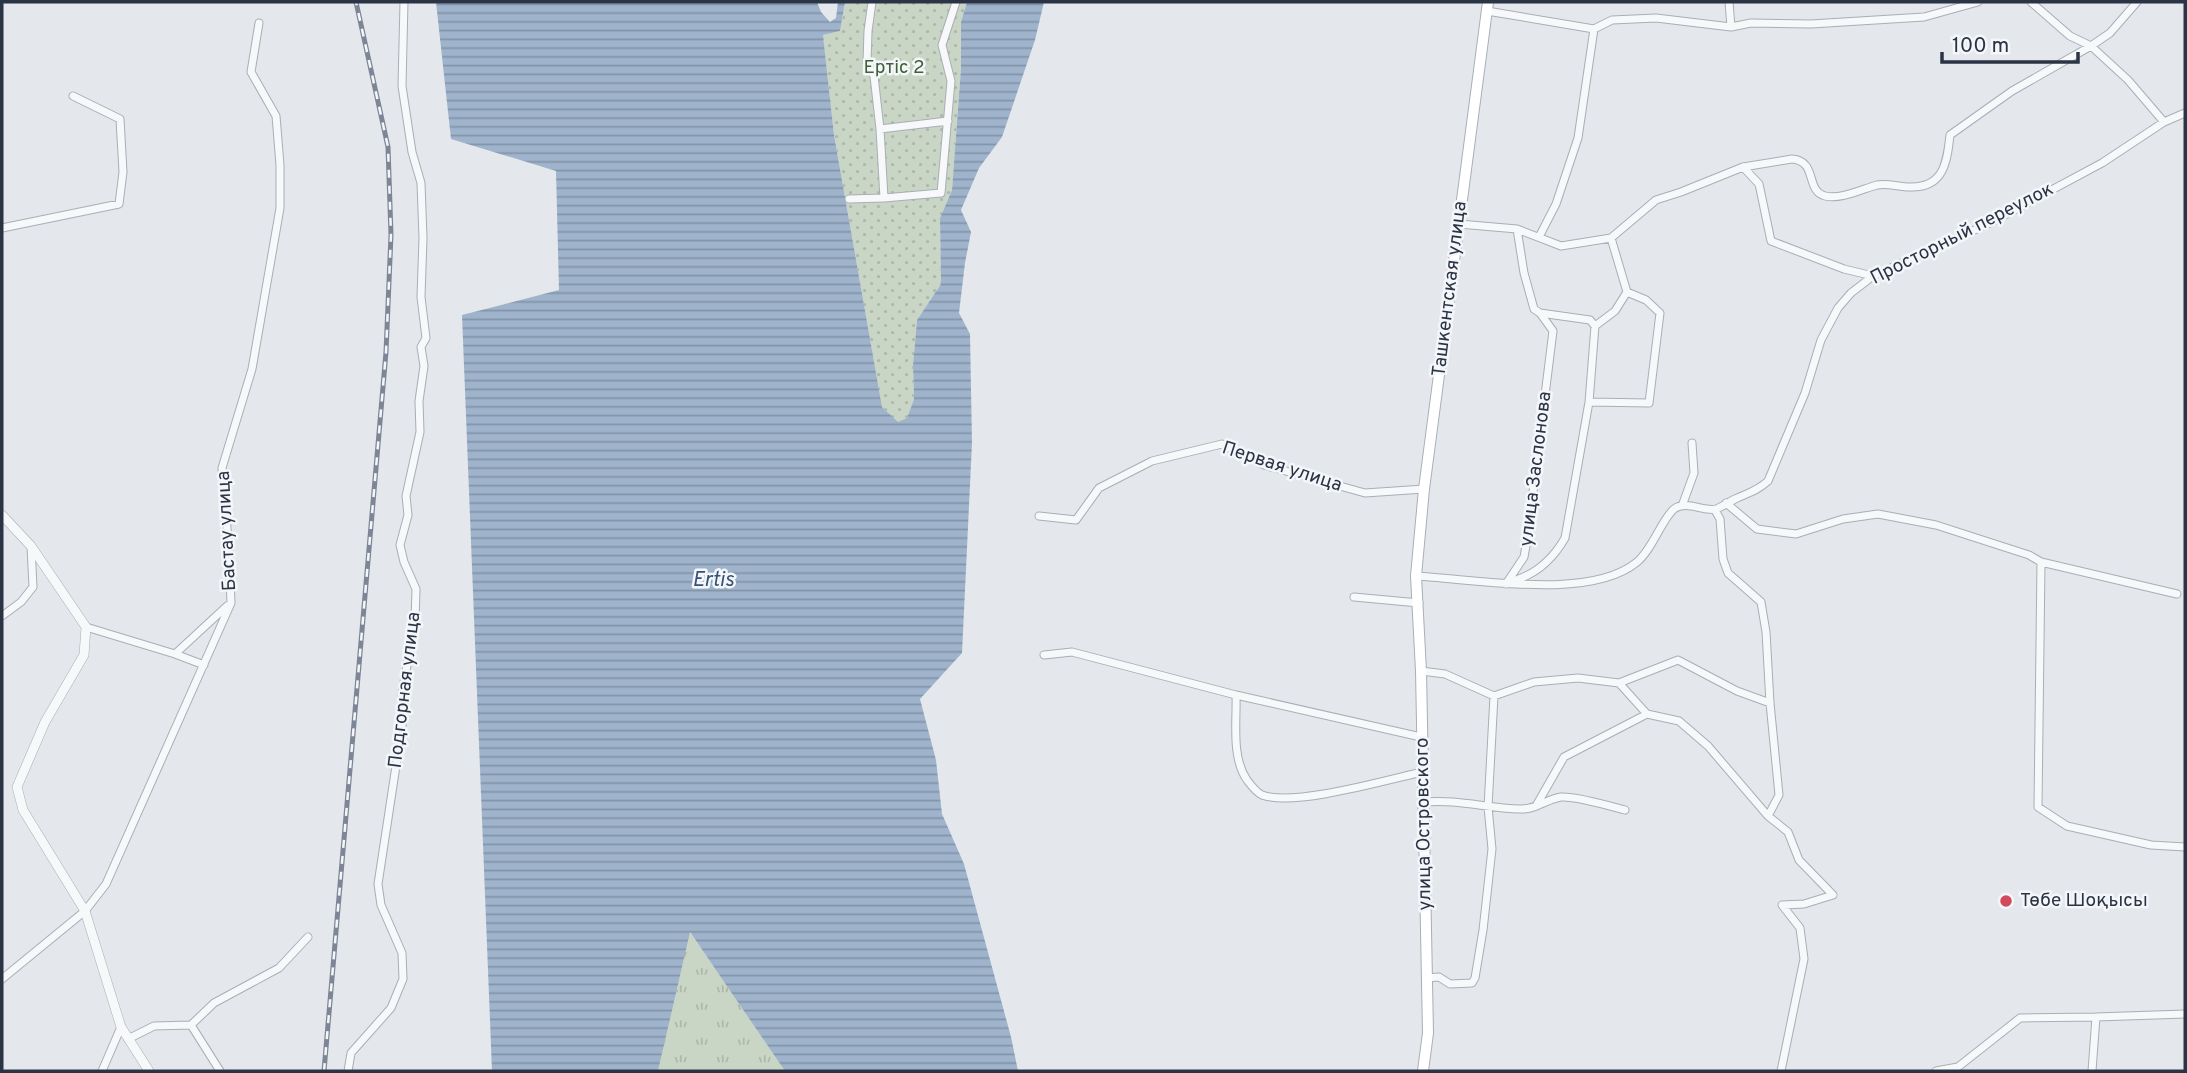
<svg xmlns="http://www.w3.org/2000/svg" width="2187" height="1073" font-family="Overpass,sans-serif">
<defs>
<pattern id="grass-tufts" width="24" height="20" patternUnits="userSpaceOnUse" patternTransform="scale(1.75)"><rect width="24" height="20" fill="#c9d6c5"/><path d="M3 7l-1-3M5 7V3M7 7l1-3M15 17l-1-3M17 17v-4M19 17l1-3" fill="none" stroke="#adb8ab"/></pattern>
<pattern id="garden-dots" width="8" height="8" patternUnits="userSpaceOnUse" patternTransform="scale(1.75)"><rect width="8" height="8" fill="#c9d6c5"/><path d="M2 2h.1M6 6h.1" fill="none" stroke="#adb8ab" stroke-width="1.8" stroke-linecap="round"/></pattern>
<pattern id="water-rules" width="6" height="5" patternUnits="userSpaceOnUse" patternTransform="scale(1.75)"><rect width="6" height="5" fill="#9fb4cc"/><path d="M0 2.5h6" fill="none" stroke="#8293a7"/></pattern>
</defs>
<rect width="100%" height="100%" fill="#e4e7ec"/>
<!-- grass -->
<path fill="url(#grass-tufts)" d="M689 931 780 1062 785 1071H658Z"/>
<!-- garden -->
<path fill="url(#garden-dots)" d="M845 2H967L961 22V68L952 190 940 218 941 284 917 320 913 365 914 399 907 418 898 423 882 407 834 135 823 35 840 31Z"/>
<!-- water -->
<path fill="url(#water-rules)" d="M436 2H817L821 12 830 22 836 18 838 2H845L840 31 823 35 834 135 882 407 898 422 907 418 914 399 913 365 917 320 941 284 940 218 952 190 961 68V22L967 2H1044L1035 40 1002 137 979 168 961 210 971 232 965 263 959 313 970 334 972 443 962 653 920 699 936 760 942 814 964 864 1011 1037 1018 1071H785L690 932 658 1071H492L462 315 559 290 556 171 451 139Z"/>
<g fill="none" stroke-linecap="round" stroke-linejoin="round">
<!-- minor casing -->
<g stroke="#a9aeb7" stroke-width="9">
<path id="minor" d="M1729 2 1731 27
M2031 2 2070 36 2091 46 2128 80 2164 122
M1487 11 1594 29 1612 20 1656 18 1731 27 1751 23 1811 24 1924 17 1978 2
M880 129 948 121
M1743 167 1759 184 1771 241 1844 269 1873 276
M884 198 941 193 951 81 942 45 956 2
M849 199 884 198 880 129 874 76 867 63 868 31 872 2
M1459 224 1517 229 1561 246 1611 238 1656 200 1681 192 1743 167 1792 159C1818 161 1805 191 1825 196 1841 200 1862 189 1877 185 1888 183 1899 187 1910 187 1944 188 1947 162 1950 135L2012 91 2091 46 2110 33 2137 2
M2 228 119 204 123 172 120 119 73 96
M1517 229 1524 273 1534 309 1540 313 1590 320 1595 326 1615 311 1627 292 1611 238
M1539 237 1556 204 1578 138 1594 29
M1589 402 1649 403 1660 313 1646 300 1627 292
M1726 503 1757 529 1796 534 1843 519 1878 514 1936 525 2029 555 2041 562 2177 594
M1682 506 1694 473 1692 443
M1715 510 1720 519 1723 559 1728 573 1761 602 1766 632 1770 703 1779 795 1768 816 1788 832 1799 860 1833 895 1804 904 1782 905 1800 928 1804 959 1781 1071
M1039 516 1076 520 1099 488 1152 461 1222 444 1264 465 1365 493 1424 489
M2041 562 2038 807 2067 826 2151 845 2185 847
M1416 576C1475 579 1590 601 1637 562 1652 550 1662 519 1674 509 1686 500 1704 512 1716 509 1722 507 1729 502 1735 499 1748 493 1757 491 1768 481L1805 393 1821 340 1838 308 1851 293 1873 276 1990 223 2102 163 2164 122 2185 113
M1513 581C1537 574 1553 559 1565 538L1589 402 1595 326
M1506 584 1524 557 1527 540 1553 331 1540 313
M1354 597 1419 603
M2 616 21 602 33 587 31 546
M86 627 175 654 227 606
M175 654 204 665
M1044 655 1072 652 1236 695 1421 737
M1421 671 1445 674 1494 696 1534 682 1578 678 1619 683 1647 714 1679 721 1708 746 1768 816
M1619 683 1678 660 1737 691 1770 703
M1236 695C1237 721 1231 757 1247 780 1250 784 1257 793 1262 795 1293 807 1387 780 1422 772
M1423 802C1458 799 1486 808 1520 809 1535 810 1547 799 1561 797 1576 796 1610 806 1625 810
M1536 806 1564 757 1647 714
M1426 978 1439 977 1450 984 1472 983 1475 978 1483 930 1492 849 1488 807 1494 696
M2 979 85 911 106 884 231 603 229 552 222 468 252 369 280 208V165L276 116 251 72 259 23
M191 1025 220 1071
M128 1039 154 1026 191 1025 214 1003 279 968 308 937
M102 1071 121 1027
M348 1071 351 1053 391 1008 403 979 402 953 381 905 378 884 403 720 402 693 415 621 416 589 404 562 400 545 408 515 406 496 420 432 419 401 424 366 421 347 426 338 421 297 423 238 421 183 412 152 402 86 404 2
M1936 1071 1958 1067 2020 1018 2096 1017
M2092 1071 2096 1017 2185 1014"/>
</g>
<!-- tertiary casing -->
<g stroke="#a9aeb7" stroke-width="10">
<path id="tertiary" d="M2 515 31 546 86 627 84 655 45 722 17 787 23 810 85 911 121 1027 149 1071"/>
</g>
<!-- secondary casing -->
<g stroke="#a9aeb7" stroke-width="12">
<path id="secondary" d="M1423 1071 1428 1033 1421 671 1416 576 1424 489 1488 2"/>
</g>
<!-- minor -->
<use href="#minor" stroke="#f7f8fa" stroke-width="7"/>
<!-- tertiary -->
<use href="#tertiary" stroke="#f7f8fa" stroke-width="9"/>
<!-- secondary -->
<use href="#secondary" stroke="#fff" stroke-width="10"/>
<!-- rail casing -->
<g stroke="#7d8696" stroke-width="5">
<path id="rail" d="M324 1071 386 352 391 235 388 147 356 2"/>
</g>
<!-- rail -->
<use href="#rail" stroke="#f4f6f9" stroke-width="2.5" stroke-dasharray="8" stroke-linecap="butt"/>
</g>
<!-- markers -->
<circle fill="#d1495b" stroke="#f4f6f9" stroke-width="2.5" cx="2006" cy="901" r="7"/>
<g text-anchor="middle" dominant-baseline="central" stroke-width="5" stroke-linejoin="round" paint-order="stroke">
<!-- park labels -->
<g font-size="19" fill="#3f6138" stroke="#f4f6f9">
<text x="894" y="68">Ертіс 2</text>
</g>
<!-- street labels -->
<g font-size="19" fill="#2b3445" stroke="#f4f6f9">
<text transform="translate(1962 234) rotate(-27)">Просторный переулок</text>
<text transform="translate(1450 289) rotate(-83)">Ташкентская улица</text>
<text transform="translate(1282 467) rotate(18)">Первая улица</text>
<text transform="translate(1536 469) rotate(-83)">улица Заслонова</text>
<text transform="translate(227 531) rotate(-93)">Бастау улица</text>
<text transform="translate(405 690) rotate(-83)">Подгорная улица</text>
<text transform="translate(1424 824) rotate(-91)">улица Островского</text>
</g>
<!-- poi labels -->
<g font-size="19" fill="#2b3445" stroke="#f4f6f9" text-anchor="start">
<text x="2020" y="901">Төбе Шоқысы</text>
</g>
<!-- water labels -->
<g font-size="21" font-style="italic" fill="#34527a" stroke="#f4f6f9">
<text x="713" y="580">Ertis</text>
</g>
</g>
<!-- border -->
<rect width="2187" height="1073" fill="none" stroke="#2b3445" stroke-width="7"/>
<!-- scale -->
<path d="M1942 52v10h136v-10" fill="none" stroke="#2b3445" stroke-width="3.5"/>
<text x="1952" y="52" font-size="21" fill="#2b3445" stroke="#f4f6f9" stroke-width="5" paint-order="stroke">100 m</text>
</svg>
